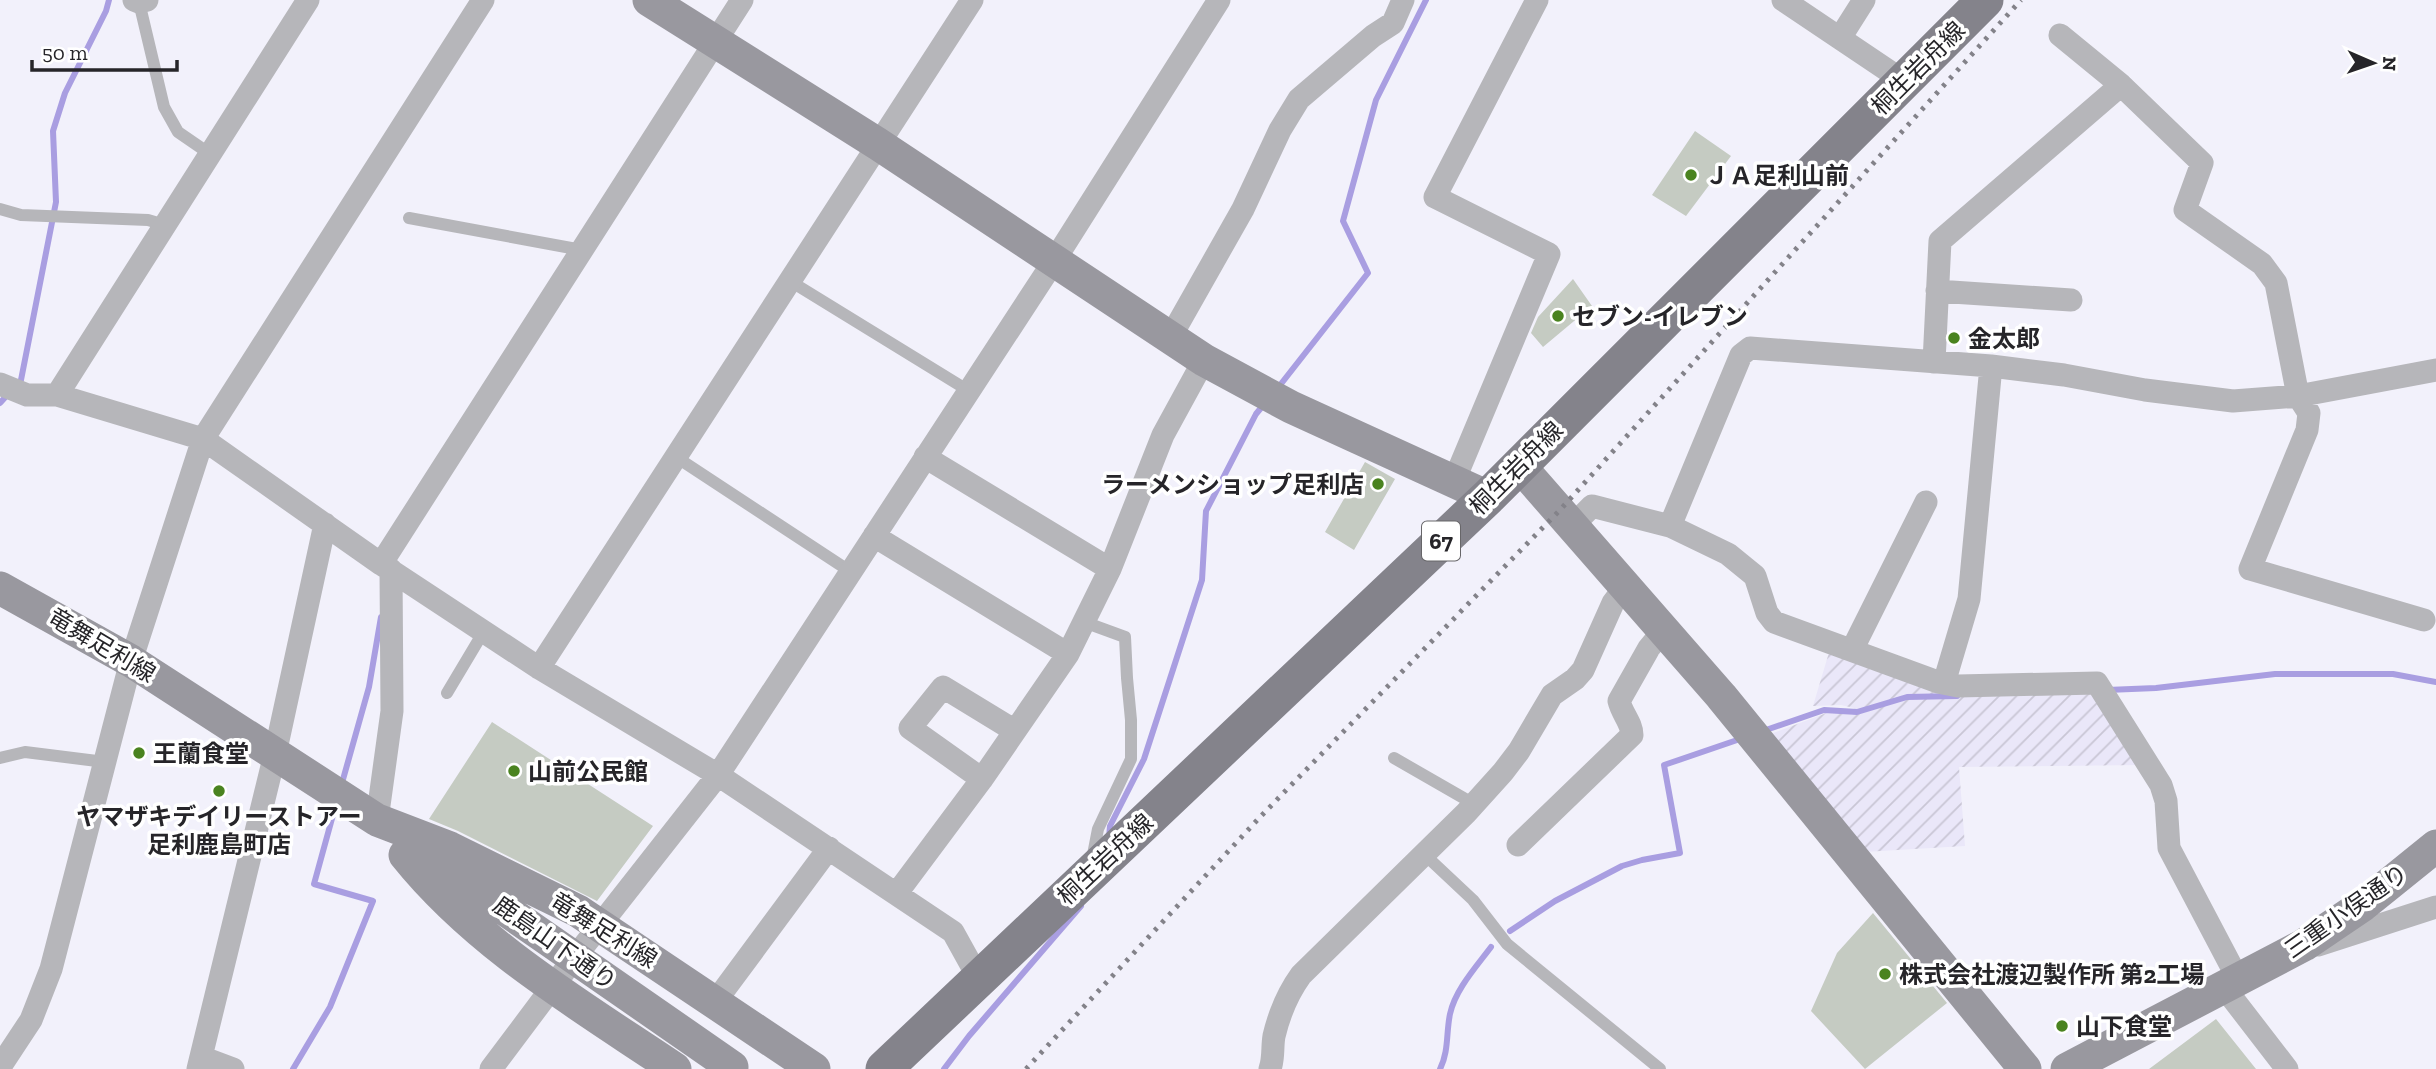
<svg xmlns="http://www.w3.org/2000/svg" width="2436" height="1069" font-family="'Zilla Slab','Noto Sans JP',serif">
<defs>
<pattern id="industrial-furrows" width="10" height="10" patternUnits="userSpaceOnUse" patternTransform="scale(1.75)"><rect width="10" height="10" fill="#eae7f9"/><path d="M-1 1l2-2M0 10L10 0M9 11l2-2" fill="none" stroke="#c9c6d5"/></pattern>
</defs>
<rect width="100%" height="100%" fill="#f2f1fb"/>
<!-- industrial -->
<path fill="url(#industrial-furrows)" d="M1830 649 1953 691 2093 688 2143 765 1959 767 1965 846 1864 852 1768 735 1829 712 1853 715 1854 708 1841 705 1813 706Z"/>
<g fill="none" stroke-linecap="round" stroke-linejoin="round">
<!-- stream -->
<path stroke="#a99ee1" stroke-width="6" d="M1277 389 1368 273 1343 221 1376 100 1426 0
M0 403 21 380 56 202 53 131 65 93 106 11 109 0
M2107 690 2156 688 2275 674H2393L2436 682
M1763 731 1824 710 1857 712 1907 697 1957 696
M342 783 369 687 381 617
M1109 838 1110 826 1144 759 1202 580 1206 511 1256 414 1265 403
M1510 931 1555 901 1622 866 1642 860 1680 853 1664 765 1743 738
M293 1069 330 1007 373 901 314 884 336 804
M944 1069 969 1036 1081 906
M1440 1069C1449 1051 1446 1033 1450 1014 1455 990 1476 967 1491 947"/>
</g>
<!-- building -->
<path fill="#c5cbc2" d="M1695 131 1731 156 1686 216 1652 195Z
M1573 279 1592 306 1543 347 1531 333 1538 317Z
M1365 462 1395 479 1354 550 1325 532Z
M492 722 653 826 597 901 458 831 429 819Z
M1873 913 1947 1003 1865 1069 1811 1011 1837 953Z
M2216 1019 2256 1069H2149Z"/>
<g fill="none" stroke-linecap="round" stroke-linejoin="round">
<!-- lane -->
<path stroke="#b6b6ba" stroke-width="12" d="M139 2 164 107 178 132 210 154
M0 209 21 215 148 220 165 225
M409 218 582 250
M790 281 969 391
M676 457 851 572
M1084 622 1125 637 1127 678 1131 720V759L1098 829 1092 860
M447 693 484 631
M0 758 25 752 105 762
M1394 758 1474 804
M1424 854 1473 900 1507 944 1660 1069"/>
<!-- street -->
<path stroke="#b6b6ba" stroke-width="23" d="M134 0 139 2 147 0
M1783 0 1905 82
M2060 35 2121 85 2202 163 2185 210 2262 264 2276 283 2298 396 2309 413 2307 430 2250 569 2424 620
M1840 38 1864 0
M1937 291 2071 300
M1170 338 1243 209 1280 130 1299 99 1373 36 1393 23 1403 0
M1934 362 1940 241 2121 85
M0 384 27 395H57L203 439 381 564 539 668 718 775 953 932 979 979
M57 395 308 0
M925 457 1110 569
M1454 481 1549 254 1435 197 1537 0
M1573 525 1592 506 1670 526 1728 554 1755 576 1767 613 1774 622 1938 682 1958 686 2097 683 2161 785 2166 801 2169 848 2238 979
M1670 526 1741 355 1750 348 1991 366 2064 375 2145 390 2233 401 2298 396 2436 370
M874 536 1068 654
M381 564 742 0
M1852 650 1926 502
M539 668 972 0
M1944 683 1969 599 1991 366
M982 779 910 728 943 687 1015 731
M377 820 392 711 391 570
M1518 845 1632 735C1632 723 1622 714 1619 701L1649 648 1663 631
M897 893 982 779 1068 654 1110 569 1163 435 1204 360
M2318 945 2436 907
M2223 986 2287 1069
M715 1002 829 848
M201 1057 233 1069
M0 1067 31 1020 51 969 131 661 203 439 483 0
M198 1069 275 754 325 524
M491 1069 575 957 718 775 1054 261 1219 0
M1270 1069C1274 1058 1272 1047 1274 1036 1279 1015 1288 993 1301 975L1466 813 1503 772 1519 751 1552 695 1575 679 1583 670 1613 603 1625 587"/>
<!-- secondary -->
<path stroke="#99989f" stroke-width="33" d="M649 0 878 144 1204 360 1291 407 1488 497
M1519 465 1721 696 2025 1069
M0 588 131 661 377 820 450 848 578 911 814 1069
M425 854 732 1067
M405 855C477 945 580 1005 675 1069
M2067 1069 2304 945 2363 905 2436 846"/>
<!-- primary -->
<path stroke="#84838b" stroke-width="37" d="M884 1069 1488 497 1985 0"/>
<!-- rail -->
<path stroke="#838289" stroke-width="5" stroke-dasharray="3.5 7" stroke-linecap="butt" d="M1026 1069 1261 816 1560 510 2021 0"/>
</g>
<!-- markers -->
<g fill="#4a831f" stroke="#fff" stroke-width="2.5">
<circle cx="1691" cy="175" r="7"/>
<circle cx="1558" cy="316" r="7"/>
<circle cx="1954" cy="338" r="7"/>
<circle cx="1378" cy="484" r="7"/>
<circle cx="139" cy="753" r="7"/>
<circle cx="514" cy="771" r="7"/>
<circle cx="219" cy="791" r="7"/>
<circle cx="1885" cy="974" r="7"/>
<circle cx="2062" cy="1026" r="7"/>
</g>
<g text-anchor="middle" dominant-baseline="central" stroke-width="7" stroke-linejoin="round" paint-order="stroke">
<!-- shield labels -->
<rect fill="#fff" stroke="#676669" stroke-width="2" x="1422" y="521.5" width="38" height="39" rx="5"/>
<g font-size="23" font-weight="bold" fill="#262529">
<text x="1441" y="541">67</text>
</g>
<!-- street labels -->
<g font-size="24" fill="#262529" stroke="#fff">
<text transform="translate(1918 68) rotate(-45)">桐生岩舟線</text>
<text transform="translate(1516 468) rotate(-45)">桐生岩舟線</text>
<text transform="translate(102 645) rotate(31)">竜舞足利線</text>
<text transform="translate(1105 859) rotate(-43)">桐生岩舟線</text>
<text transform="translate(2346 911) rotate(-35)">三重小俣通り</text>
<text transform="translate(604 930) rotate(32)">竜舞足利線</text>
<text transform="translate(555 943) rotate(35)">鹿島山下通り</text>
</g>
<!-- poi labels -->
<g font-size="24" font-weight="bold" fill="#262529" stroke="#fff" text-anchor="start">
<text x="1705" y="175">ＪＡ足利山前</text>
<text x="1572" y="316">セブン-イレブン</text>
<text x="1968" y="338">金太郎</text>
<text x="1364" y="484" text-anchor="end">ラーメンショップ足利店</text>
<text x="153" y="753">王蘭食堂</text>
<text x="528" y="771">山前公民館</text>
<text x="219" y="816" text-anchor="middle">ヤマザキデイリーストアー<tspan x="219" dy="28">足利鹿島町店</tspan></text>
<text x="1899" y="974">株式会社渡辺製作所 第2工場</text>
<text x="2076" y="1026">山下食堂</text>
</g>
</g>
<!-- north arrow -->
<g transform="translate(2373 63) rotate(92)" stroke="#ffffff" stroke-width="5" paint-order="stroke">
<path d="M0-5L12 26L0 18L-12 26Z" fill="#262529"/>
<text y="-10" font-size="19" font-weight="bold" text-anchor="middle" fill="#262529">N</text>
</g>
<!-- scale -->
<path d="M32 60v10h145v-10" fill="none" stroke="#262529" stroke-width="3.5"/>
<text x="42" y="60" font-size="21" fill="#262529" stroke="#ffffff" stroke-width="5" paint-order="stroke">50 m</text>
</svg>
